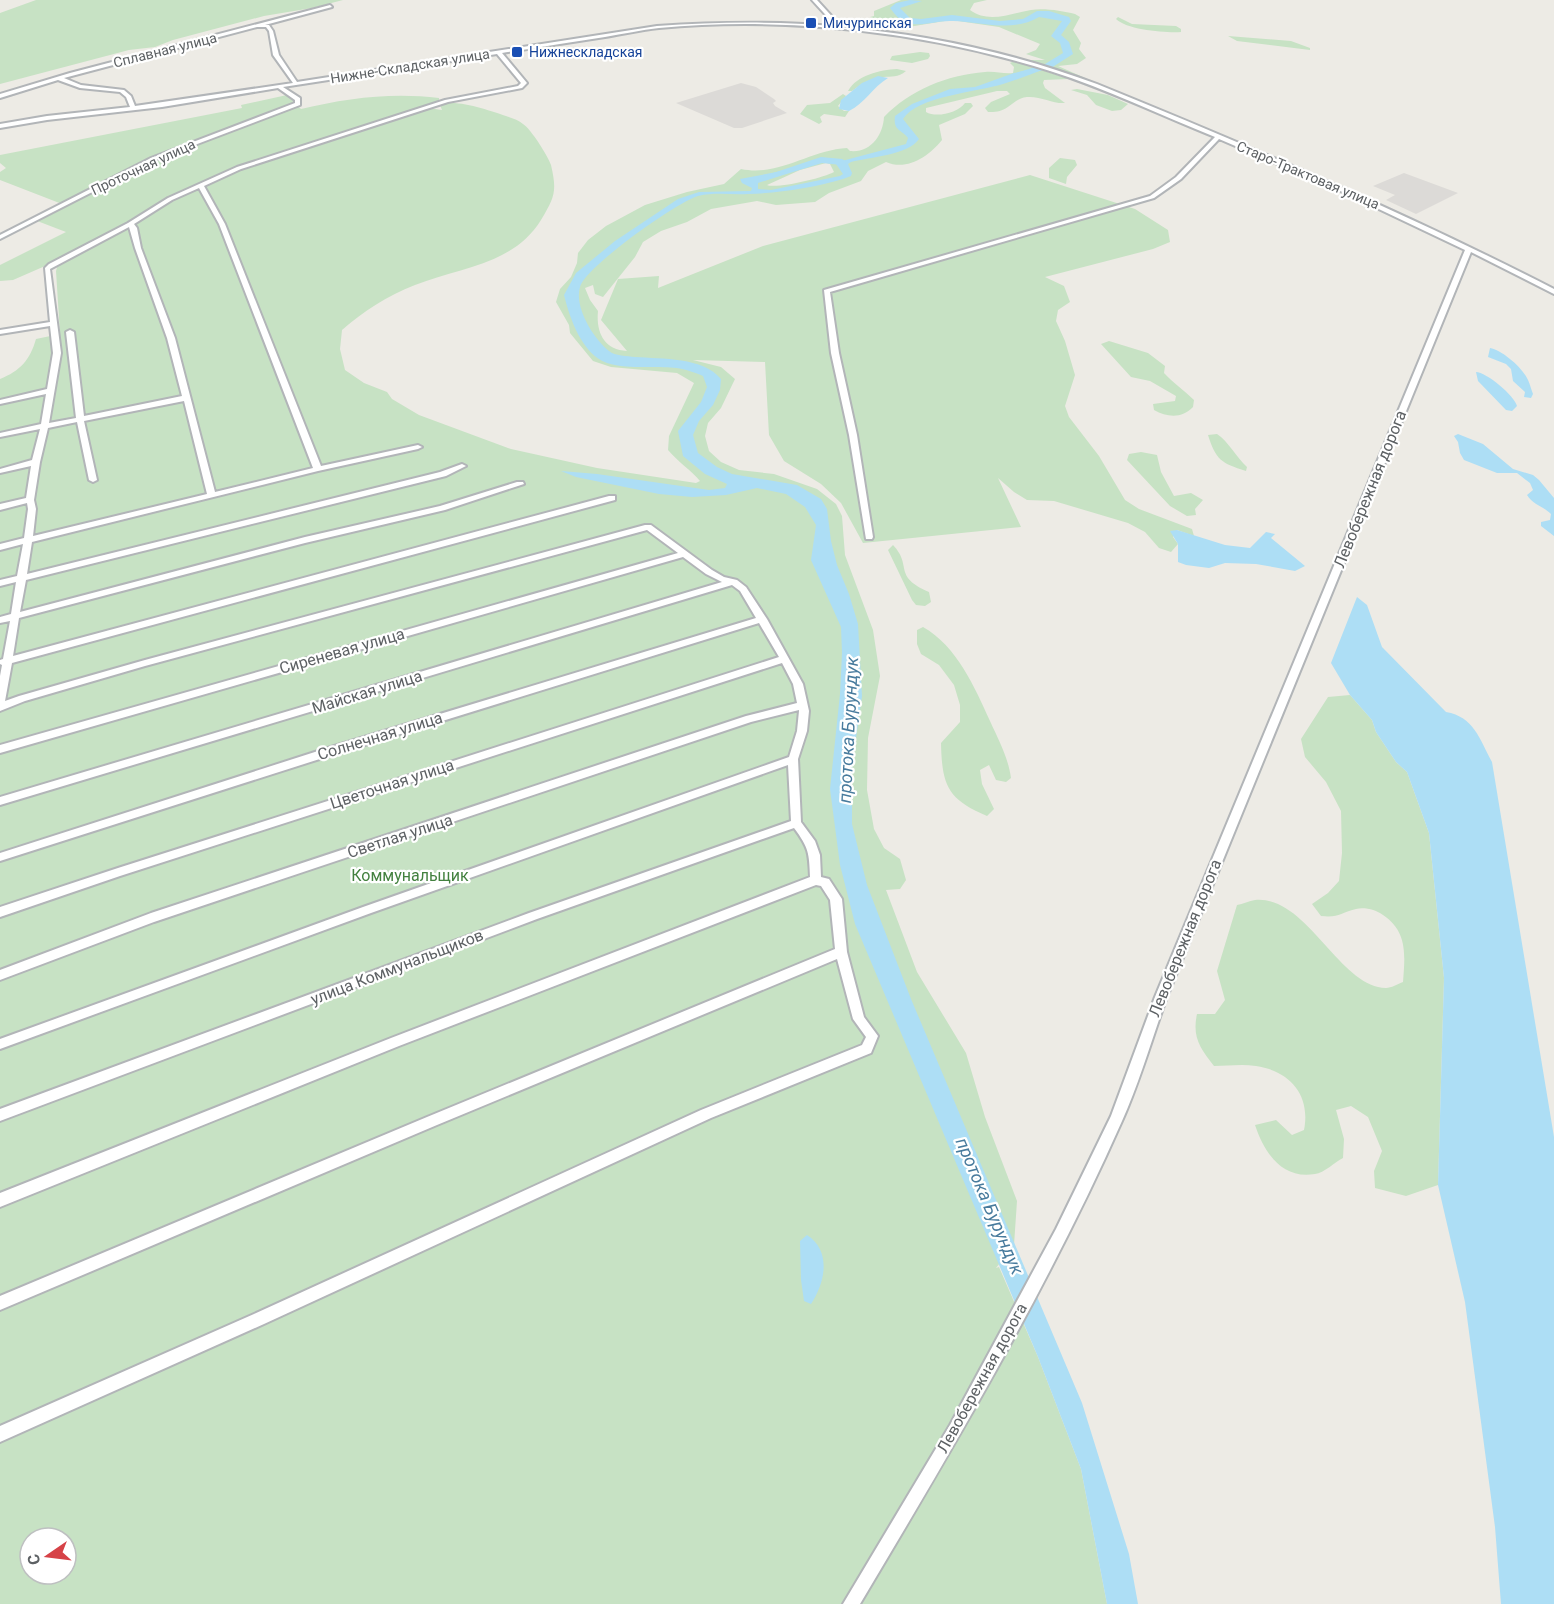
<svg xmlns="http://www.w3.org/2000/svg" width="1554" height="1604" font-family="Roboto,sans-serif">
<rect width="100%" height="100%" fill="#edebe5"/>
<!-- industrial -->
<path fill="#dcdad7" d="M741 83 756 87 774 99 776 101 773 103 775 106 787 113 742 128H734L676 103Z
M1404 173 1458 193 1416 214 1386 200 1395 195 1373 186Z"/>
<!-- green -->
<path fill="#c7e2c4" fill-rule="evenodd" d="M36 0H343L312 8 264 16 173 40 155 47 129 50 0 84V13Z
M901 0H987L974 3 970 10C989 24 1011 13 1031 10 1045 8 1062 11 1075 14L1080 17 1073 30 1081 43 1079 49 1086 58 1077 64 1058 66 1094 82 1029 60H1045L1026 54 1036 50 1040 44 999 27 951 20 896 29 870 17 874 16V11Z
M1118 17 1132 24 1176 26 1181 29V32C1166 33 1127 30 1116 19Z
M1228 36 1291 41 1310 48V50L1237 41Z
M920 52 929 53 930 56 928 59 912 63 890 60 892 56Z
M1014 61 1069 79 1044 80 1043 83 1045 88 1065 103C1053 104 1041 96 1027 97 1011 99 1010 113 988 112L985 108 991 102 1010 94 1007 91H997L926 108V112C936 118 958 113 965 103H971L973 106 965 114 939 125 942 140C928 157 907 171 886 162L868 171 861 181 829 193 815 202 776 205 757 201 711 209 687 222 661 231 643 242 635 257 603 297 595 294 593 285 585 288 590 300 598 311C596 331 603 350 627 351L601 320 618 279 659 276 658 288 763 246 1030 175 1135 209 1168 230 1170 242 1153 249 1045 277 1064 286 1070 302 1058 310 1056 321 1065 341 1075 375 1065 406 1069 417 1099 456 1125 500 1139 509 1192 529 1194 536 1177 530 1173 537 1178 544 1171 552 1159 548 1145 532 1128 523 1054 501 1027 500 1014 492 998 478 1021 527 863 543 841 503 821 484 784 461 769 435 765 362 693 360 721 367 735 379 721 408 708 423 705 436 709 451 721 462 739 470 774 474 817 489 836 504 842 516 845 555 873 630 880 676 868 738 867 790 874 829 884 848 900 859 906 880 900 889 886 890 917 972 966 1053 985 1117 1017 1201 1014 1245 996 1268 999 1267 1038 1357 1081 1469 1107 1604H0V379C20 371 30 360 36 339L60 334 56 271 58 264 52 263 13 280 0 281V265L66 232 32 219 62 204 0 180V172L6 168 0 163V155L242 108 241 105 287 95 301 109C346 98 393 92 439 98V101L421 107 442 110 440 105C455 98 491 111 506 116 512 118 519 120 523 124 531 129 548 156 551 165 557 191 555 197 541 220 513 265 461 267 415 285 387 296 364 311 342 330L340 349 345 370 364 383 387 392 392 399 419 415 511 449 597 468 696 483 700 481C691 470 678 462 668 450L669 436 694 383 677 373 611 367 593 361 570 333 569 325 556 302 560 289 571 277 577 263 578 253 588 240 606 226 645 205 687 192 724 184 741 169C779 177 810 150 847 148L850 151C871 153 883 135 884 117 910 90 947 75 985 72 995 71 1003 74 1013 73L1014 67 1010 63ZM826 163 830 164 834 172C823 178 777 189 767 185L800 170ZM30 1538H66V1574H30Z
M897 69 906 71C898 78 891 76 884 77 872 78 861 84 852 91H848C857 75 880 70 897 69Z
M1077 89 1108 95 1128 104 1121 110 1112 111 1096 105 1087 95 1071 90Z
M843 94 846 96 838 106 844 111H849L845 117 824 114 820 117 822 122 819 124 800 114 807 105 830 103Z
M1060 158 1075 160 1077 165 1067 177 1066 184 1049 178V168Z
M1109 341 1148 353 1165 366 1164 373C1173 383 1184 390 1194 400L1193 407C1183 418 1168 418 1154 410L1153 404 1175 401 1176 396 1150 381 1131 377 1101 344Z
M1217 434C1228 441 1237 458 1247 467L1246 471C1221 463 1216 460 1208 435Z
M1141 452 1157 455 1161 472 1174 496 1191 493 1203 500 1195 509 1196 515 1187 516 1170 506 1127 460 1129 454Z
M893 545C913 566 892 576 929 592L931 602 925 606 916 605 912 600 888 550Z
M923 627C957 646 975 688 990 721 999 741 1008 757 1011 778L1006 782 996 780 989 765 980 770 982 784 994 809 987 816C947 799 942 785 941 743L960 722V705L954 685 939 665 921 654 917 644V630Z
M1350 695 1372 720 1376 732 1396 762 1407 772 1429 833 1444 978 1438 1185 1406 1196 1375 1188 1374 1171 1382 1151 1368 1117 1351 1106 1336 1110 1344 1139 1343 1158C1335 1162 1324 1173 1315 1174 1282 1180 1264 1152 1255 1125L1276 1120 1292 1135 1304 1130C1311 1095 1290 1071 1256 1066 1242 1064 1227 1066 1214 1066 1200 1048 1192 1037 1197 1014H1215L1225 1000 1217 971 1237 905C1243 904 1249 901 1255 900 1307 895 1339 987 1386 988 1391 988 1398 984 1403 982 1405 955 1408 932 1383 915 1376 910 1365 907 1356 909 1340 913 1339 918 1321 916L1312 904 1328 893 1339 881 1342 853 1341 811 1326 782 1305 757 1301 739 1328 697Z"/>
<!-- water -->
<path fill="#addef5" d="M1039 68 1042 70C1029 75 1016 80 1003 84 978 92 917 96 903 119L919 139C908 155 870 157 851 162L848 164 852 173 851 176 843 179C812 188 780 193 748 194 732 195 715 192 698 196 677 202 585 267 580 287 574 307 593 338 609 351 615 356 627 356 635 357 662 359 703 357 721 379L720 390 713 405 699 421 693 435 698 453 717 467 732 474 797 485 821 499 827 509 831 541 837 565 849 594 858 624 862 696 852 766V824L867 885 911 999 1082 1403 1129 1554 1138 1604H1107L1081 1469 1038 1357 855 924 840 865 830 789 840 694 842 653 841 627 811 560 816 525 805 507 786 494 757 488 726 495 692 497 659 494 576 477 561 471 597 474 709 490 725 488 727 484 705 474 683 456 678 431 701 402 707 387 703 376C677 365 670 368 644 367 632 367 619 367 607 363 582 354 570 319 564 295L576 273 615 241 678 199 699 192 751 191 752 188 742 183 740 179 787 170 790 172 758 183V189L771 190 840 176 843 174 836 164 838 162 906 144 908 138C901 129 893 131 895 116L912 104 950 89 975 87 1014 73Z
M878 76 888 78C873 87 865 103 849 111L839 109 841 100 862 83Z
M1490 348C1502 350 1523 368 1528 380 1530 384 1531 389 1533 394L1531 398 1524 397 1525 392 1513 381 1511 369 1506 364 1488 357Z
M1476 372C1486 372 1515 396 1517 406L1512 411 1506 410 1478 381Z
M1458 434 1483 444 1513 469 1533 475 1539 480 1554 498V536L1541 526V522L1550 520 1551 514C1543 506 1533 505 1527 495L1533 490 1530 483 1517 473H1497L1464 460 1460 453 1458 442 1454 436Z
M1177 530 1225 545 1250 548 1266 532 1275 534 1271 538 1305 566 1295 571 1256 564 1225 563 1209 568 1186 565 1178 562V544L1170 531Z
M1357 597 1367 605 1382 647 1446 712C1474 717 1479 738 1492 762L1554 1137V1604H1501L1495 1527 1465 1302 1438 1185 1444 978 1429 833 1407 772 1396 762 1376 732 1372 720 1350 695 1331 663Z
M807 1235C832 1251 825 1283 811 1304L804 1301 801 1280 800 1241Z"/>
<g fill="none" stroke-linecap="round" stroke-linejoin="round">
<!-- river -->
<path fill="#addef5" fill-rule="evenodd" d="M910 0 922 1 900 8 910 18 921 19 952 15 1000 21 1023 19 1037 11H1049L1069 17 1071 21 1061 35 1069 42 1073 54 1051 68 1019 76V72L1045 64 1063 53 1060 43 1051 36 1062 21 1039 17C1011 33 983 22 953 21 937 20 923 27 907 23 900 21 894 13 890 8L896 3Z
M821 157 842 159 847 162 842 165 822 163 764 181 758 178Z"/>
<!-- minor casing -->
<g stroke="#b2b5b8" stroke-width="4">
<path id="minor" d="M812 0H817L838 23V27C927 34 1014 53 1097 84 1252 147 1406 213 1554 289V294L1552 293 1471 252 1167 997C1152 1038 1140 1081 1122 1121 1048 1288 953 1448 860 1604H843L950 1425 1056 1229 1111 1116 1155 997 1465 250 1345 193 1219 139 1181 179 1154 198 830 292 839 353 857 435 873 537 872 539H866L849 435 831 353 824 290 1150 196 1176 177 1215 137C1160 115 1107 89 1050 71 926 32 789 16 659 28 641 30 623 34 605 37 571 42 536 48 502 53L527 83 522 88 448 102 241 169 204 186 225 224 321 466 418 445 422 447 418 449 318 471 32 542 27 574 440 472 462 464 466 466 446 476 26 580 20 612 305 537 440 506 517 482H523L524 484 445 510 305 543 19 618 13 656 609 496H615V500L12 663 5 701 19 696 145 660 645 525H651L712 570 724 577 737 580 746 587 767 619 803 684 809 711 807 731 798 759 801 822 815 841 820 855 821 877 829 879 842 899 847 952 864 1017 878 1036 871 1053 711 1118 264 1324 0 1442V1426L254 1314 701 1110 862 1045 866 1037 853 1019 837 959 437 1125 0 1310V1296L427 1117 835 949 830 900 821 886 816 885 399 1046 0 1207V1193L391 1038 810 877C809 853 809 848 794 828L537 919 0 1121V1109L529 913 791 821 788 765 371 913 0 1049V1039L363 907 789 757 797 731 799 711V710L751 722 154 922 0 980V970L151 913 746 716 797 703 793 684 782 663 120 876 0 917V907L118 868 779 657 759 623 326 757 0 861V853L318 751 756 618 740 591 732 585 0 805V797L722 582 706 574 683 557 0 753V745L678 553 647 530 145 666 25 701 0 711V676L2 665 0 664V660L3 659 10 621 0 623V617L11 614 16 582 0 586V580L17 576 23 544 0 550V544L24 538 28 509 27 503 0 510V504L26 498 31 466 0 473V469L32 460 40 429 0 437V433L41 424 46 394 0 404V400L47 389 53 353 50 326 0 334V330L50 322 45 268 49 264 128 223 168 198 237 167 445 100 518 86 521 83 497 54 283 87 300 98V105L155 160 0 239V235L151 158 295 103V100L278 88 162 107 47 120 0 128V124L47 116 130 107 126 97 120 92 80 88 58 80 0 98V94L70 73 330 5 332 7 265 25H269L273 31 279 55 297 82 657 26C716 22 774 21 834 26V24ZM257 27H266L269 31 273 55 293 83 135 106 131 96 124 90 81 85 64 78ZM199 188 219 224 313 468 215 492 175 338 141 248 137 228 134 224 172 200ZM129 227 135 248 167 338 182 396 84 416 74 332 70 330 66 332 76 418 49 423 61 353 50 269ZM184 401 207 494 33 536 36 509 34 500 40 462 48 428 77 422 89 480 93 482 97 480 84 421Z"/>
</g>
<!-- minor -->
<use href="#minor" fill="#fff" fill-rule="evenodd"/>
</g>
<!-- markers -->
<g fill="#1a4fb4" stroke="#fff" stroke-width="2">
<rect x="805" y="17" width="12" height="12" rx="3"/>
<rect x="511" y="46" width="12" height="12" rx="3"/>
</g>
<g text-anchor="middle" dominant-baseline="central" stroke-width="4.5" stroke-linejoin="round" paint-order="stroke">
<!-- far-transit labels -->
<g font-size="14" fill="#164399" stroke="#fff" text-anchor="start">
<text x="823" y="23">Мичуринская</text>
<text x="529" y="52">Нижнескладская</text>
</g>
<!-- far-street labels -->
<g font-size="14" fill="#5d6164" stroke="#fff">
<text transform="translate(165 50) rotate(-14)">Сплавная улица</text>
<text transform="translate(410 66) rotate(-9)">Нижне-Складская улица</text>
<text transform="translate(143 167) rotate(-25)">Проточная улица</text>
<text transform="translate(1308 175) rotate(23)">Старо-Трактовая улица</text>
</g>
<!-- street labels -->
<g font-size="16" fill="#5d6164" stroke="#fff">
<text transform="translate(1370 489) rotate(-68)">Левобережная дорога</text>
<text transform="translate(342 651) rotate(-16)">Сиреневая улица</text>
<text transform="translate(367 692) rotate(-17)">Майская улица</text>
<text transform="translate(380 736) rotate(-17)">Солнечная улица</text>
<text transform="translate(392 784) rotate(-18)">Цветочная улица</text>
<text transform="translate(400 836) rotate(-18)">Светлая улица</text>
<text transform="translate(1185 938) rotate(-68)">Левобережная дорога</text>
<text transform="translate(397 967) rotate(-21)">улица Коммунальщиков</text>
<text transform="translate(982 1378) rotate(-61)">Левобережная дорога</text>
</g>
<!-- park labels -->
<g font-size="16" fill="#43813f" stroke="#fff">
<text x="410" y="875">Коммунальщик</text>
</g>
<!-- water labels -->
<g font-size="18" font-style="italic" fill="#487b9d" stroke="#fff">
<text transform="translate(848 730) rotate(-87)">протока Бурундук</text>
<text transform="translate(990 1206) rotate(67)">протока Бурундук</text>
</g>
</g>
<!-- north arrow -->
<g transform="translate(48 1556) rotate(256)"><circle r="28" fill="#ffffff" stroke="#bec0c1" stroke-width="1.5"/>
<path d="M0-4.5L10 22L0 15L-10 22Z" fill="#d64247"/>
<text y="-9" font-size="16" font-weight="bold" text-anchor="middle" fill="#5d6164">С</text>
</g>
</svg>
